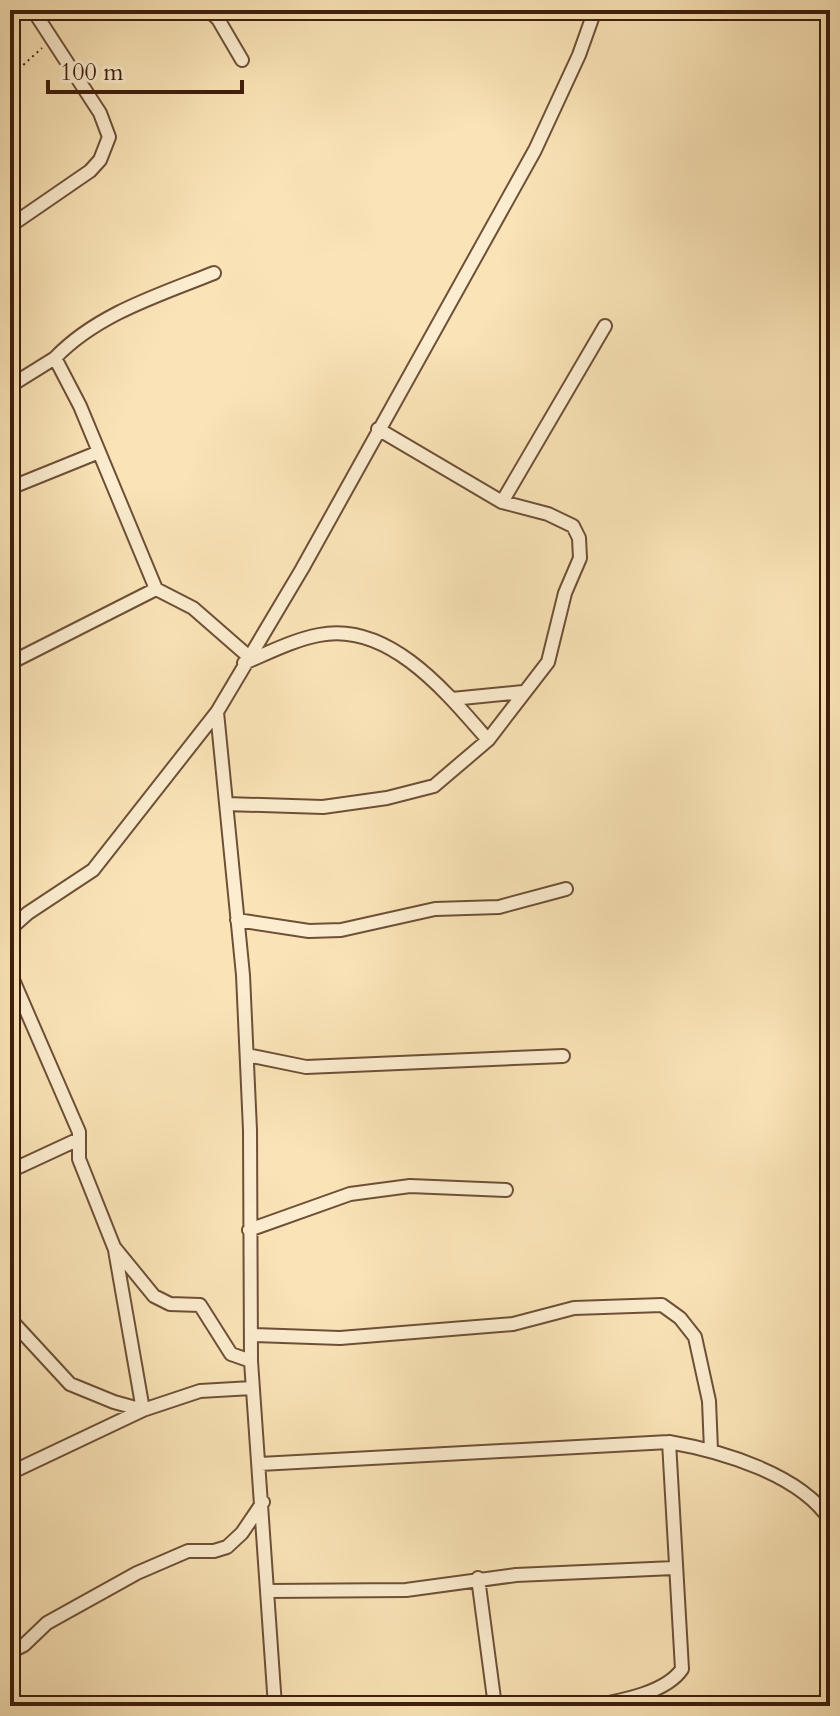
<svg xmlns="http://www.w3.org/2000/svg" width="840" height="1716" font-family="Cardo,serif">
<rect width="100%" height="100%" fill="#fae4b7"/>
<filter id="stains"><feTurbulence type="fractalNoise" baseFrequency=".0025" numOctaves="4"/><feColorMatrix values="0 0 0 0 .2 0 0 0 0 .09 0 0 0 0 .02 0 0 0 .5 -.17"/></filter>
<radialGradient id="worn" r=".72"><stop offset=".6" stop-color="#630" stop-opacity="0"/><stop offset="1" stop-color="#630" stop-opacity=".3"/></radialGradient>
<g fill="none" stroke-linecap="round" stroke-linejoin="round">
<!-- street casing -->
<g stroke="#6e5037" stroke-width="16">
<path id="street" d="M208 10 218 19 242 60
M10 226 90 171 100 160 109 137 100 113 33 10
M55 358C97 314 159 295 214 273
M10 386 55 358 80 406 156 589
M10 488 99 452
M502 502 605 326
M10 663 156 589 193 608 248 656
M244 663C268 653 293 640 319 635 389 621 447 693 488 740
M452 699 523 692
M217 712 243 975 250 1130 251 1361 275 1706
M226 804 323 807 387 798 434 786 488 740 548 662 565 593 580 558 579 538 573 526 548 514 502 502 378 429
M237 920 309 931 341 930 435 909 499 907 566 889
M10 929 28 913 93 870 217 712 302 569 535 150 579 55 595 10
M10 973 79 1132V1159L114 1247 154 1296 170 1304 200 1305 231 1354 251 1361
M247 1055 306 1067 563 1056
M10 1171 79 1139
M249 1230 350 1194 410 1186 506 1190
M10 1319 70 1384 114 1402 143 1410 200 1391 252 1388
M251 1335 340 1338 513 1324 574 1308 662 1305 680 1318 695 1337 709 1401 711 1450
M260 1464 669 1442C721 1451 800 1474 830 1520
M10 1473 143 1410 115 1250
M478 1578 495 1706
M268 1591 406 1590 516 1575 674 1568
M10 1652 24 1645 47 1623 137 1573 188 1551H214L227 1547 242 1533 263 1502
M593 1706C620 1701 666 1693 682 1669L669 1442"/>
</g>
<!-- path -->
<path stroke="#3f1e0c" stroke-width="2" stroke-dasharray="2 4" stroke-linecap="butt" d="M10 77 42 48"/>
<!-- street -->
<use href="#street" stroke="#fcedd0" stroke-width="12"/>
</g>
<!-- margin -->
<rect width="840" height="1716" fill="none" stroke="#fae4b7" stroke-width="40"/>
<rect x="12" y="12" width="816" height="1692" fill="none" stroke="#3f1e0c" stroke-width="4"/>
<rect x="20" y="20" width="800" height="1676" fill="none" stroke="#3f1e0c" stroke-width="2"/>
<!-- scale -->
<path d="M48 80v12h194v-12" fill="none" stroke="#3f1e0c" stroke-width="4"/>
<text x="60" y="80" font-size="24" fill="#3f1e0c" stroke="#fcedd0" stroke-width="6" paint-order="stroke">100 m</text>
<rect width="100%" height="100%" filter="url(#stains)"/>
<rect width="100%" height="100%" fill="url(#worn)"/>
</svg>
